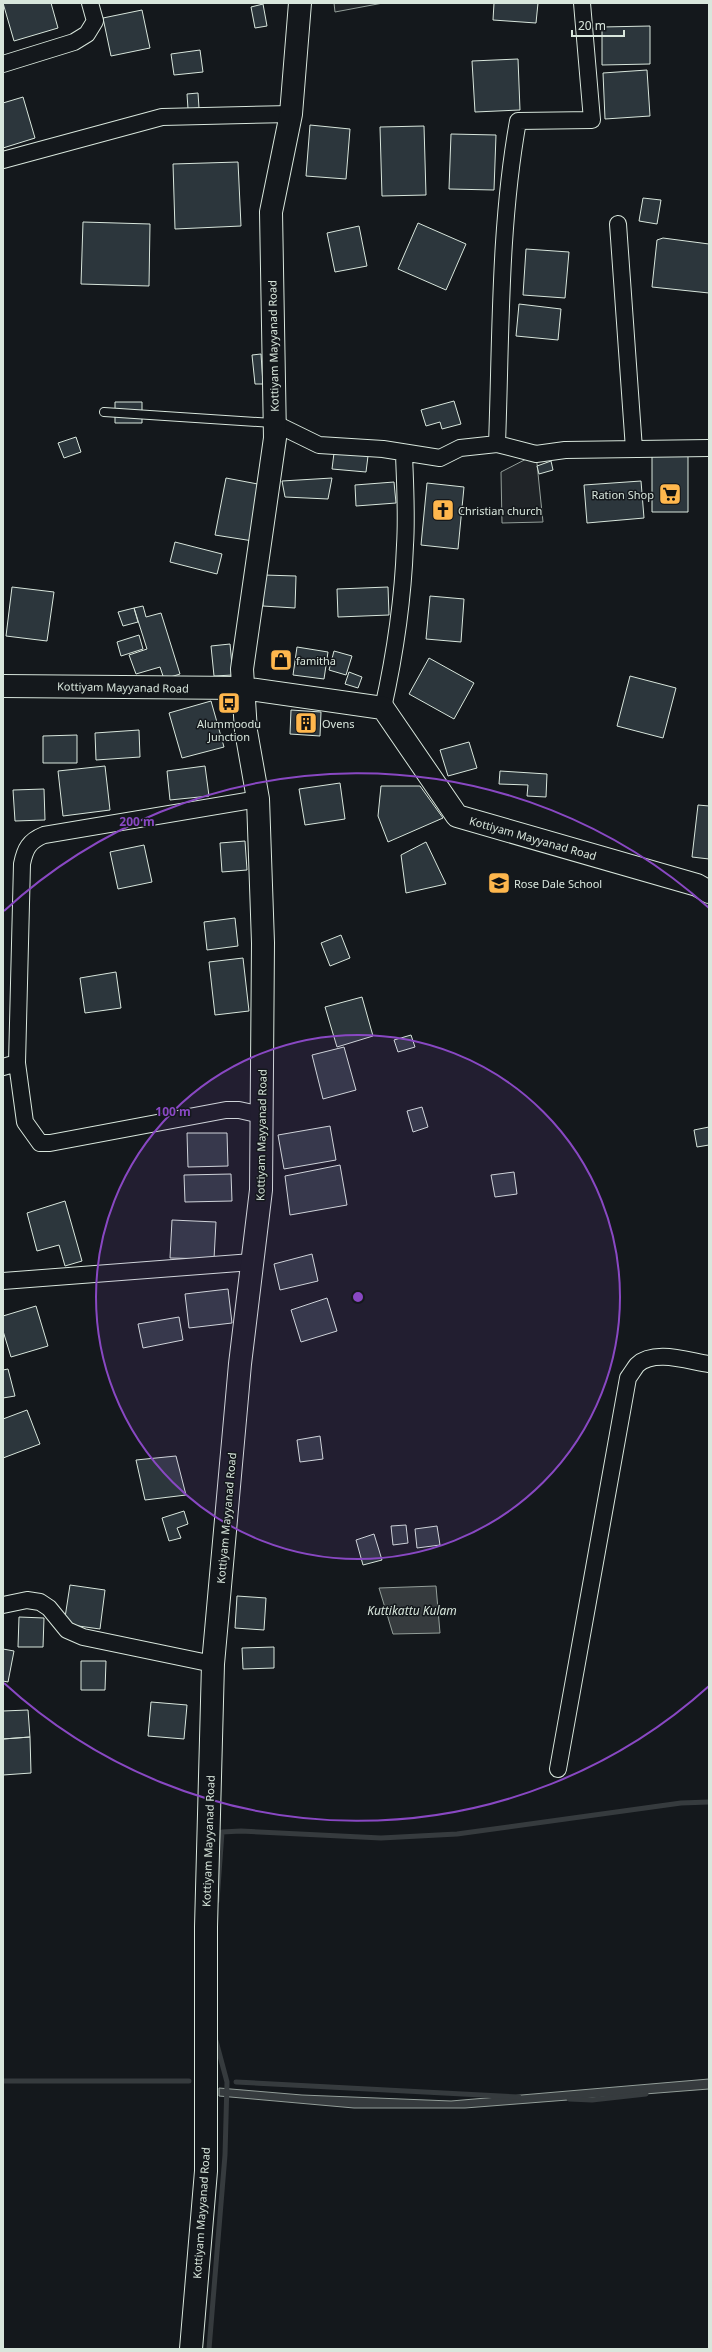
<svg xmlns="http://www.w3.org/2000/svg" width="712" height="2352" font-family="'Noto Sans',sans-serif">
<rect width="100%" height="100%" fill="#14181c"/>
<!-- green -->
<path fill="#202428" stroke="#939e99" d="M334 3H383L335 12Z
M536 454 543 522 502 523 501 472Z"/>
<!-- water -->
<path fill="#363b3e" stroke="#939e99" d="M436 1586 440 1633 393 1634 379 1588Z
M709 2079V2089L465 2108H354L219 2096V2088L302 2095 451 2101Z"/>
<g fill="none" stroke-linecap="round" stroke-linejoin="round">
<!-- stream -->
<path stroke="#363b3e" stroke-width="5" d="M217 1901 222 1832 241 1831 381 1838 457 1834 681 1803 709 1802
M3 2081H189
M236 2082 519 2097
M569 2099 592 2100 646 2094
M209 2349 225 2155 227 2082 216 2041"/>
</g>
<!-- building -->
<path fill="#2c363c" stroke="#d8e6dc" d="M3 3H51L58 28 14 41Z
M494 3H538L536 23 493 20Z
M263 4 267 26 255 28 251 7Z
M142 10 150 48 111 56 103 18Z
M650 26V64L602 65V27Z
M200 50 203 72 174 75 171 54Z
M518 59 520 110 475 112 472 61Z
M647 70 650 116 605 119 603 73Z
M198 93 199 108 188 109 187 94Z
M23 97 35 138 3 148V103Z
M310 125 350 129 346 179 306 176Z
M424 126 426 195 382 196 380 127Z
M451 134 496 135 494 190 449 189Z
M238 162 241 226 175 229 173 164Z
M643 198 661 200 657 224 639 221Z
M83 222 150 224 149 286 81 284Z
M418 223 466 244 446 290 398 269Z
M359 226 367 266 335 272 327 233Z
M663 238 709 244V293L652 287 657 240Z
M526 249 569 252 565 298 523 295Z
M519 304 561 309 558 340 516 336Z
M261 354 263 384H255L252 355Z
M454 401 461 424 442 429 440 422 426 426 421 410Z
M115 402H142V423H115Z
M76 437 81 452 64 458 58 443Z
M334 453 368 456 366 472 332 469Z
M652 456H688V512H652Z
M551 461 553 470 539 474 537 466Z
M226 478 263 485 253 541 215 535Z
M332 478 328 499 285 497 282 481Z
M641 481 644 518 587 523 584 485Z
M394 482 396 503 356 506 355 485Z
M427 483 464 487 458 549 421 545Z
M175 542 222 554 217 574 170 562Z
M264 575 296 576 295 608 263 606Z
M12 587 54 592 47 641 6 636Z
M388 587 389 615 338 617 337 589Z
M430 596 464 599 461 642 426 639Z
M143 606 146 617 161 613 180 674 164 679 160 667 136 674 129 655 147 649 134 608Z
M134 608 138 622 123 626 118 612Z
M139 635 143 649 121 656 117 642Z
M230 644 233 675 214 676 211 646Z
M297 647 328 652 324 679 293 675Z
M334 651 352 656 346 675 329 670Z
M429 658 474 683 454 719 409 694Z
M349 672 362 677 358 688 345 684Z
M630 676 676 688 663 738 617 726Z
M211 701 224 747 182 758 169 713Z
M291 710 321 712 320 736 290 734Z
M139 730 140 757 96 760 95 733Z
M77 735V763H43V736Z
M469 742 477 768 448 776 440 750Z
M105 766 110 810 63 816 58 771Z
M205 766 209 796 170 800 167 771Z
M500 771 547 774 546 797 527 796 528 785 499 784Z
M340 783 345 819 305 825 299 789Z
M381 786H420L443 818 388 842 378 816Z
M44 789 45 820 15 821 13 790Z
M698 805 709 806V859L692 857Z
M245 841 247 870 222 872 220 843Z
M426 842 446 884 406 893 401 855Z
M144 845 152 882 118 889 110 852Z
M235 918 238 946 207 950 204 922Z
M341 935 350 958 330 966 321 943Z
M243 958 249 1011 215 1015 209 962Z
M116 972 121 1008 85 1013 80 978Z
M362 997 373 1036 337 1047 325 1007Z
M411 1035 415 1047 398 1052 394 1040Z
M344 1047 356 1090 323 1099 312 1055Z
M422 1107 428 1127 413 1132 407 1111Z
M330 1126 336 1160 284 1169 278 1135Z
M709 1127V1145L697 1147 694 1130Z
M187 1133H227L228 1166 188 1167Z
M340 1165 347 1205 290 1215 285 1176Z
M514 1172 517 1194 495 1197 491 1175Z
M231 1174 232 1201 185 1202 184 1175Z
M65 1201 82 1261 65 1266 59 1245 37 1251 27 1213Z
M172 1220 216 1222 214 1259 170 1258Z
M312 1254 318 1281 280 1290 274 1264Z
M228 1289 232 1323 189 1328 185 1294Z
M327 1298 337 1331 301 1342 291 1310Z
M36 1306 48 1346 11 1357 3 1331V1316Z
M179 1317 183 1340 143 1348 138 1324Z
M8 1369 15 1396 3 1398V1370Z
M27 1410 40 1444 3 1458V1419Z
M320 1436 323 1459 300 1462 297 1440Z
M176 1456 186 1495 145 1500 136 1460Z
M184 1511 188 1524 177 1528 181 1538 169 1541 162 1518Z
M406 1525 408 1543 393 1545 391 1526Z
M437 1526 440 1545 417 1548 415 1529Z
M374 1534 382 1560 363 1565 356 1540Z
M70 1585 105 1590 100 1629 64 1624Z
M237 1596 266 1598 264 1630 235 1628Z
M19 1617 44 1618 43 1647H18Z
M274 1647V1668L243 1669 242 1648Z
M3 1649 14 1651 8 1682 3 1681Z
M81 1661H106L105 1690H81Z
M151 1702 187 1705 184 1739 148 1736Z
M28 1710 30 1737 3 1739V1711Z
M30 1737 31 1773 3 1775V1739Z"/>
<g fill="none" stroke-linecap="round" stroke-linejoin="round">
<!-- lane casing -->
<g stroke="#d8e6dc" stroke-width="10">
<path id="lane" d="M104 412 273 423"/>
</g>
<!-- street casing -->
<g stroke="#d8e6dc" stroke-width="18">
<path id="street" d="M3 64 74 42 87 34 95 21 90 3
M3 160 162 117 291 114
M618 224 634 449
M274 423 319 445 383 449 440 458 460 448 497 444 536 454 565 450 709 448
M497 444C501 337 499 227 518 121L592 120 582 3
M383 708C395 654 403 600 405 545 407 515 405 484 404 454
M17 1063 22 864C25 849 29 841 44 835L258 799
M3 1067 17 1063 25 1122 40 1143H50L226 1110H239L262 1115
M3 1281 252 1262
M3 1605 27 1600 40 1602 49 1608 67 1630 83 1637 213 1664
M558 1769 628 1378C631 1374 634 1369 637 1365 654 1349 688 1361 709 1364"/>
</g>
<!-- secondary casing -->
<g stroke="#d8e6dc" stroke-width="24">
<path id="secondary" d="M3 686 242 688 383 708 457 816 697 885 709 892
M191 2349 206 2171V1927L213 1664 240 1364 261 1190 263 943 258 799 246 731 242 669 275 438 271 212 291 114 300 3"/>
</g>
<!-- lane -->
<use href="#lane" stroke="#14181c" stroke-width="8"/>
<!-- street -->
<use href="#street" stroke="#14181c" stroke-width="16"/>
<!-- secondary -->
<use href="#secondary" stroke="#14181c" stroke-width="22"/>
</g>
<!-- distance rings -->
<circle cx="358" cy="1297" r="262" fill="#8948c3" fill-opacity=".12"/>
<g fill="none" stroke="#8948c3" stroke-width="2">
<circle cx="358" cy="1297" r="262"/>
<path d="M709 1686A524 524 0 0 1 4 1683M4 911A524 524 0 0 1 709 908"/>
</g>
<!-- icons -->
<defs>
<g id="supermarket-square" transform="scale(1.15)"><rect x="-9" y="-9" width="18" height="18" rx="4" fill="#ffb74d" stroke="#14181c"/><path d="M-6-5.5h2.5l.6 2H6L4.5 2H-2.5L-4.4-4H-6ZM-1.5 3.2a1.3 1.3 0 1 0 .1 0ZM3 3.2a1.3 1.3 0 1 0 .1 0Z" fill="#111"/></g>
<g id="church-square" transform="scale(1.15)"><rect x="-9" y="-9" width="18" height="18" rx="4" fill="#ffb74d" stroke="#14181c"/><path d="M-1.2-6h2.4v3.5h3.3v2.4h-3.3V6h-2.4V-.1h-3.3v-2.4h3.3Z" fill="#111"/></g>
<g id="shop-square" transform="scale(1.15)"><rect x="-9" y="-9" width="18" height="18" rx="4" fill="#ffb74d" stroke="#14181c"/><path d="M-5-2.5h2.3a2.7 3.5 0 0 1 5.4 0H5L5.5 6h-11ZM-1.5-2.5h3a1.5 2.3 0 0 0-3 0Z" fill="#111"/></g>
<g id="bus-square" transform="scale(1.15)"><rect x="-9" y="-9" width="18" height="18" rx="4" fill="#ffb74d" stroke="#14181c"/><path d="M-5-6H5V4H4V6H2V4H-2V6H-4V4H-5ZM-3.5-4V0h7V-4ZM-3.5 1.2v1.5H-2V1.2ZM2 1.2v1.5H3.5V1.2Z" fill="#111"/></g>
<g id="building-square" transform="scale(1.15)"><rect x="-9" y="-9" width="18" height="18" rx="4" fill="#ffb74d" stroke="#14181c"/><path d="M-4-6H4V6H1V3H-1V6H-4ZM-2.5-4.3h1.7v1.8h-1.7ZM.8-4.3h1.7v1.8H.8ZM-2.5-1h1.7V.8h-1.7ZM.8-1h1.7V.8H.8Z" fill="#111"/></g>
<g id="school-square" transform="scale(1.15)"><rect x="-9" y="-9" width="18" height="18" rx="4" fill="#ffb74d" stroke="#14181c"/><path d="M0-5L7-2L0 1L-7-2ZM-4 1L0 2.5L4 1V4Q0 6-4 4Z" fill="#111"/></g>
</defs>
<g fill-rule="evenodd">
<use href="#supermarket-square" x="670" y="494"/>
<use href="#church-square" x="443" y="510"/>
<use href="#shop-square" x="281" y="660"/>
<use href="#bus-square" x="229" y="703"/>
<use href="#building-square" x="306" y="723"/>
<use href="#school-square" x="499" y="883"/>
</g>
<g text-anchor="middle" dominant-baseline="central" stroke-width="3" stroke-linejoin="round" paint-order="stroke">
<!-- street labels -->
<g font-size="11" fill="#d8e6dc" stroke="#14181c">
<text transform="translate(273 346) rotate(-91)">Kottiyam Mayyanad Road</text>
<text transform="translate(123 687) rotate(1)">Kottiyam Mayyanad Road</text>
<text transform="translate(533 838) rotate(16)">Kottiyam Mayyanad Road</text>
<text transform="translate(261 1135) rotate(-89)">Kottiyam Mayyanad Road</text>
<text transform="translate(226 1518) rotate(-85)">Kottiyam Mayyanad Road</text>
<text transform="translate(208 1841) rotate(-88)">Kottiyam Mayyanad Road</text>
<text transform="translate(201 2213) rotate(-86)">Kottiyam Mayyanad Road</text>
</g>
<!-- poi labels -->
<g font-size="11" fill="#d8e6dc" stroke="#14181c" text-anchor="start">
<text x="654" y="494" text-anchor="end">Ration Shop</text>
<text x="458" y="510">Christian church</text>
<text x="296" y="660">famitha</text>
<text x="229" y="723" text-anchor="middle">Alummoodu<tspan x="229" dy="13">Junction</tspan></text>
<text x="322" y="723">Ovens</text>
<text x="514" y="883">Rose Dale School</text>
</g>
<!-- water labels -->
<g font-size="12" font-style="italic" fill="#d8e6dc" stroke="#14181c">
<text x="412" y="1610">Kuttikattu Kulam</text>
</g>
</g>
<circle cx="358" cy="1297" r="6" fill="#8948c3" stroke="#14181c" stroke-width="2"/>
<g font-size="12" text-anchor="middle" font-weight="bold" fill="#8948c3" stroke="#14181c" stroke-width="3" stroke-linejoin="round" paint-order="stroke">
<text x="137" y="826">200 m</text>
<text x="173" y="1116">100 m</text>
</g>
<!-- border -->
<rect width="712" height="2352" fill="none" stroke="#d8e6dc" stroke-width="8"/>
<!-- scale -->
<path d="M572 30v6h52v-6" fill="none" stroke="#d8e6dc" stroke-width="2"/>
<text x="578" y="30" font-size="12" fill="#d8e6dc" stroke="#14181c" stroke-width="3" paint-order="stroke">20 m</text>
</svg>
